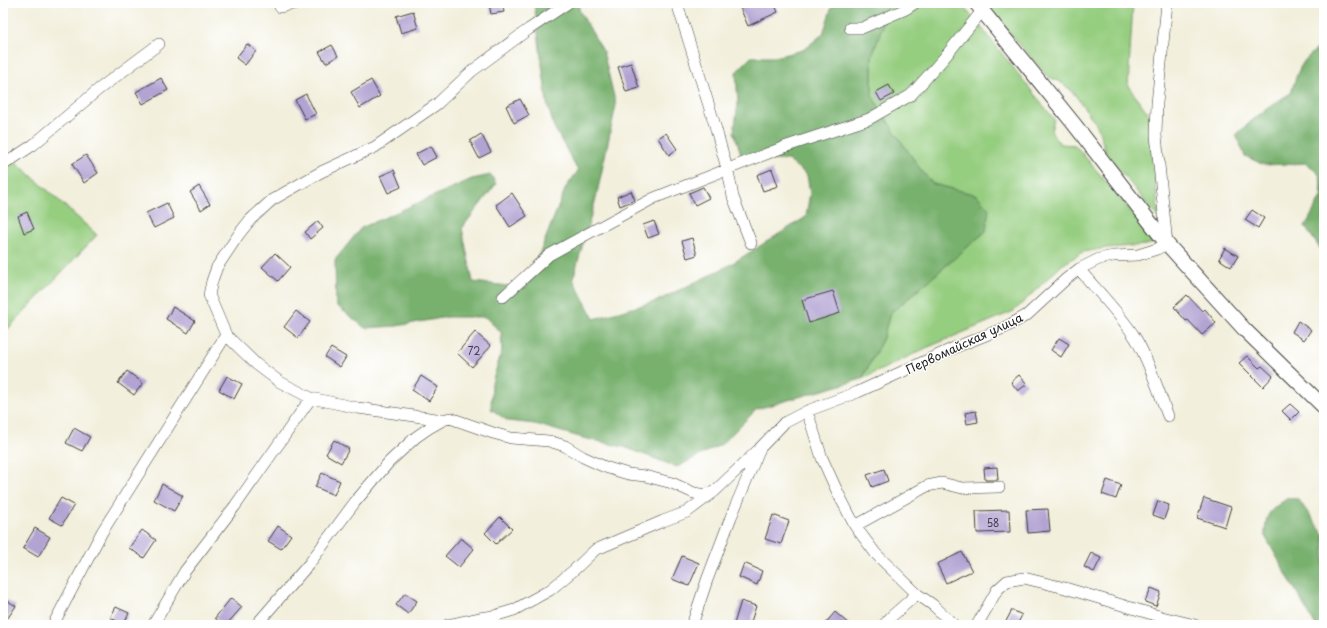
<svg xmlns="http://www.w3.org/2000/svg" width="1327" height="628" font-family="'Playpen Sans',sans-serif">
<rect width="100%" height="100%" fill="#fff"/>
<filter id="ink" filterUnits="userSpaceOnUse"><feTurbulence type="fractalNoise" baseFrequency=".025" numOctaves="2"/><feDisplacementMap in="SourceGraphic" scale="8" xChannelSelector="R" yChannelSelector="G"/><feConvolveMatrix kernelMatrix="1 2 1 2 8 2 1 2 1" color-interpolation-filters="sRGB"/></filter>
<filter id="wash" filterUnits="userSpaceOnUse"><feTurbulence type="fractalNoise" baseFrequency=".012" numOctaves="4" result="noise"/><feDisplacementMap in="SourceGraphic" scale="16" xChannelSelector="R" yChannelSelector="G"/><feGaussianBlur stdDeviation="0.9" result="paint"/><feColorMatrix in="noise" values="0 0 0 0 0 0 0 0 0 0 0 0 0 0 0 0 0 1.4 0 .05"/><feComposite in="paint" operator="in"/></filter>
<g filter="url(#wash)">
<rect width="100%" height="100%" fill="#f2efdc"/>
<!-- green -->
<path fill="#96ce80" stroke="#59754e" d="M890 3H960L981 27 1054 119 1051 131 1060 144 1075 145 1157 242 1146 245 1106 248 1083 252 1062 265 1014 311 926 348 862 379 883 338 890 313 911 296 986 231 977 195 933 184 921 170 896 134 872 96V57Z
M984 3H1133L1128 86 1151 117 1150 135 1159 219 1106 153 1097 125 1072 91 1062 83 1047 76Z
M3 150 97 235 3 334Z"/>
<!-- forest -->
<path fill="#78b16e" stroke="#4a6645" d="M534 3H580L579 10 603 51 616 105 596 198 573 279 594 319 657 301 728 266 806 217 810 193 807 175 788 160H759L741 154 734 132 738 104 736 72 751 57H775L803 50 823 34 833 3H890L872 57V96L896 134 921 170 933 184 977 195 989 209 986 231 911 296 890 313 883 338 862 379 757 409 722 444 677 467 624 447 583 438 535 424 508 421 491 409 492 383 502 350 501 332 485 317H447L397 326 365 328 336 305 335 260 361 228 472 179 491 175 496 184 462 228 473 282 526 288 566 187 578 171 554 127 547 103Z
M1324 44V254L1305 227 1322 195 1320 176 1307 163 1264 165 1245 156 1236 135C1253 119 1270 105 1291 93 1299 67 1301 60 1324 44Z
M1288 498 1298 499 1324 535V625H1315L1265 536C1265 513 1270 510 1288 498Z"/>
<g id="blocks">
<!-- building -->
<path fill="#b2a3d3" d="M489 3H502L504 12 491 14Z
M738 3H774L778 12 748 26Z
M413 11 418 28 401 33 396 16Z
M247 44 256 51 245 65 236 58Z
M332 45 338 56 326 63 319 52Z
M631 63 639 88 626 92 618 67Z
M161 78 168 90 143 104 136 92Z
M371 80 380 96 360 108 351 92Z
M889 85 894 94 881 101 876 92Z
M306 94 316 114 305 119 295 100Z
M520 99 529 115 514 123 506 106Z
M666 133 677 149 669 155 658 138Z
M481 134 491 152 479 158 470 141Z
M431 146 437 157 422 165 416 154Z
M86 155 98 173 84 183 72 164Z
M772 169 778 186 763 191 757 175Z
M394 170 401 187 388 193 380 176Z
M199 186 210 204 201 210 190 192Z
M703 187 709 198 695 205 689 193Z
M631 191 635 200 620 206 617 197Z
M512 193 527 216 510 227 496 205Z
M167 203 174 218 154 228 146 213Z
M1252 210 1264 218 1258 228 1245 220Z
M27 212 34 229 24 233 18 216Z
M318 221 323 228 310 239 305 232Z
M654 221 659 234 648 238 643 225Z
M692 238 697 255 687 258 682 241Z
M1225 248 1238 256 1231 267 1219 259Z
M275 253 290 267 278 281 262 267Z
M833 291 840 313 809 323 802 300Z
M1187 295 1202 311 1205 309 1216 323 1202 335 1188 320 1186 321 1174 307Z
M173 307 195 321 188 333 166 319Z
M296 311 310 322 298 338 284 327Z
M1298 321 1311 330 1304 340 1292 332Z
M475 332 491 346 472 367 457 353Z
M1059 338 1069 344 1061 357 1051 350Z
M331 348 346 357 340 367 325 357Z
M1247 356 1259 368 1262 366 1273 376 1263 387 1239 363Z
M127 371 143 383 134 395 118 383Z
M1019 375 1027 384 1018 391 1011 382Z
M227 376 242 384 234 399 219 390Z
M421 376 438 387 429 401 412 390Z
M1290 404 1299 412 1291 420 1282 411Z
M976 411 978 422 967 424 965 413Z
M74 428 90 437 82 451 66 443Z
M334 440 349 449 341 463 326 454Z
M997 467 998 480H985L984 468Z
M884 469 888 481 872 487 867 475Z
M322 473 340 481 334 495 315 487Z
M1107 480 1121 485 1116 499 1102 494Z
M162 484 183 496 174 511 154 500Z
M61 498 74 505 62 525 49 518Z
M1204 498 1231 507 1225 527 1197 518Z
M1158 501 1169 505 1164 519 1153 515Z
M1048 509 1050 531 1028 533 1026 510Z
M1009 510 1010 532 977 533 976 511Z
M773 515 789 521 781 544 765 539Z
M500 517 512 529 496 544 485 533Z
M278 526 291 535 281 549 268 541Z
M35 528 50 537 38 557 23 548Z
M142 530 156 540 144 558 129 548Z
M461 538 474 549 459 567 445 556Z
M962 552 972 571 946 583 937 564Z
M1091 553 1101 558 1094 572 1084 567Z
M682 556 699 563 689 586 672 579Z
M744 563 762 571 757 585 739 577Z
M1151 588 1161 592 1156 606 1145 602Z
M405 593 417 601 408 614 396 605Z
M231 598 242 607 226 625H223L215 618Z
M6 600 16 606 3 625V605Z
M741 601 756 606 750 625H738L734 624Z
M116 607 129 613 124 624 110 618Z
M1012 610 1022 615 1017 625H1004Z
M835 612 850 625H824Z"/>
</g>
</g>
<g filter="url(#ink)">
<use href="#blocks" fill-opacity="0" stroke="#3c3c39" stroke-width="1"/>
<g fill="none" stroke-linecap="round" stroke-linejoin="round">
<!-- minor casing -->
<g stroke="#3c3c39" stroke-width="12">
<path id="minor" d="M677 3 714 122 729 176 733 197 751 243
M280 7 298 3
M850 28H862L906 9 915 3
M3 165 33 145 99 89 159 44
M1079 269C1098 292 1120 313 1136 339 1150 363 1158 390 1168 416
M503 297 549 255 600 227 654 198 784 147 869 119 911 95 944 58 982 11
M807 411 822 458 837 491 855 526 876 554 917 594 933 605 954 625
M443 420 358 408 311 398 280 382 256 364 226 335 209 295 212 281 217 267 239 234 250 220 272 200 321 172 375 147 437 104 472 71 529 29 568 3
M855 526 927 486 942 483 962 488 999 487
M53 625 102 532 226 335
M153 625 185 571 235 506 311 398
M256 625 309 564 355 502 389 462 416 437 429 428 443 420 450 418 493 433 511 438 549 441 565 446 583 457 605 467 628 474 645 476 672 483 694 493 705 495 715 491
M447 625 479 618 494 616 514 610 550 590 574 570 595 550 663 521 687 512 715 491 757 451
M692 625 707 580 731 517 760 448 784 423 807 411 858 392 956 347 1004 328 1027 315 1066 279 1079 269 1099 259 1113 256 1138 255 1157 249 1167 244 1156 135 1157 103 1167 3
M884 625 892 616 917 594
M977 625 997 590 1007 581 1024 578 1065 588 1162 617 1195 625"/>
</g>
<!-- major casing -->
<g stroke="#3c3c39" stroke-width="16">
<path id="major" d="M976 3 1074 124 1167 244 1245 330 1324 407"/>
</g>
<!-- minor -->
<use href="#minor" stroke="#fff" stroke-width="11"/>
<!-- major -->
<use href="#major" stroke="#fff" stroke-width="14"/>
</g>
</g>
<g text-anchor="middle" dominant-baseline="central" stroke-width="3" stroke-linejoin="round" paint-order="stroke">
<!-- number labels -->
<g font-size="10" fill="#423e4a">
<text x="474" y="350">72</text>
<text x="993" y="522">58</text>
</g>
<!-- street labels -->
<g font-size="12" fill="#1c1c1c" stroke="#fff">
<text transform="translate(964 343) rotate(-25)">Первомайская улица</text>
</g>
</g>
<!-- margin -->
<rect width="1327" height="628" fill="none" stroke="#fff" stroke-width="16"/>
</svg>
